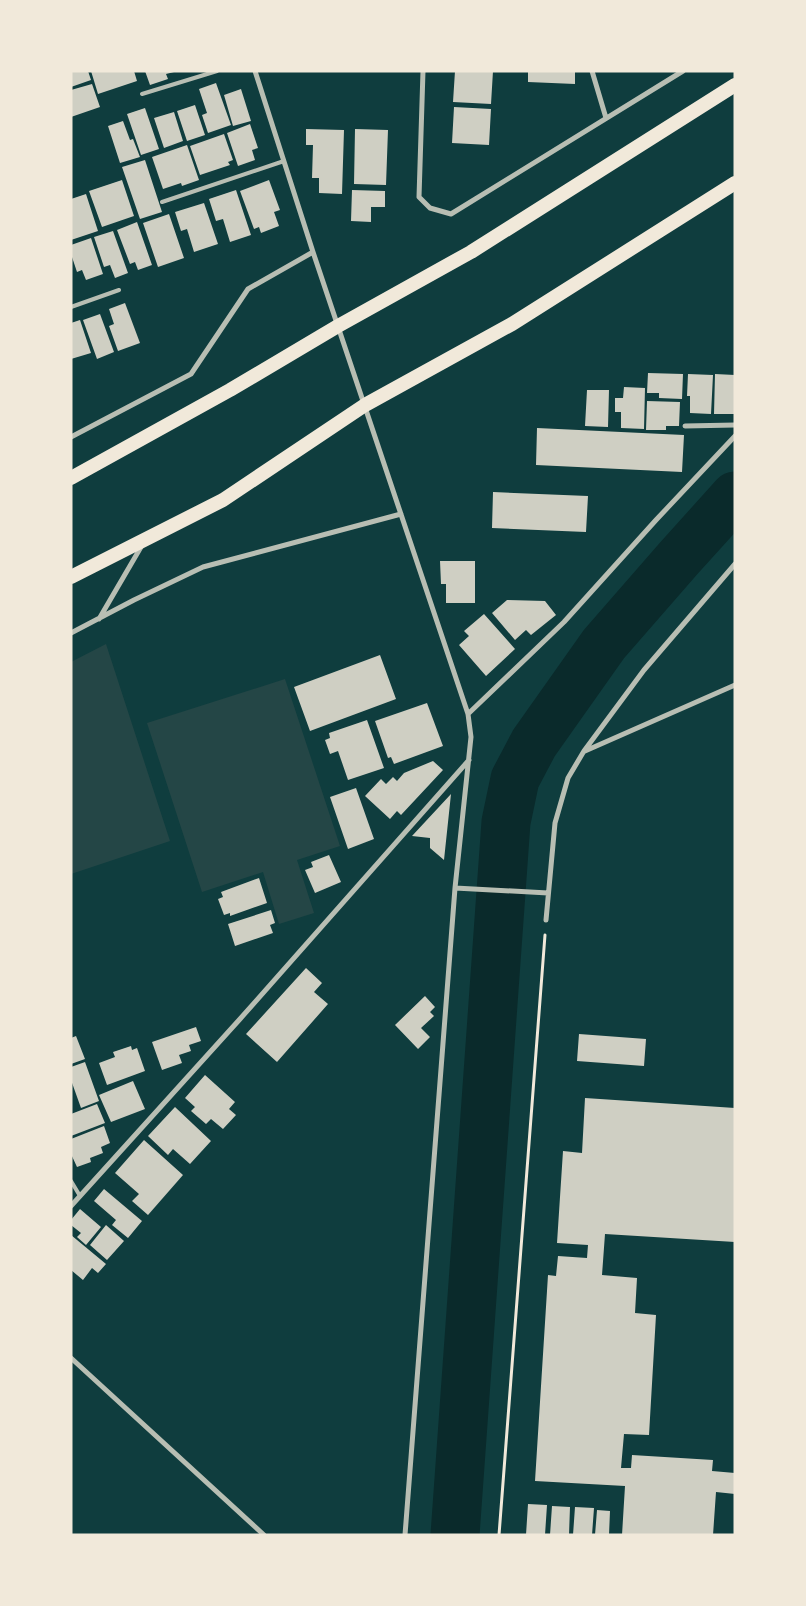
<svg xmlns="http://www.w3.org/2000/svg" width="806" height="1606" font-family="'Alegreya Sans',sans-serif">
<rect width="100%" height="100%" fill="#0f3d3e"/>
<!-- green -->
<path fill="#244646" d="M106 644 170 841 71 874V662Z
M285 679 340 846 297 860 314 913 279 924 263 872 202 892 147 723Z"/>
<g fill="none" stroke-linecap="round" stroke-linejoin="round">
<!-- river -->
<path stroke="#0a2a2b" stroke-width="49" d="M455 1535 506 822 515 779 534 743 604 644 679 558 735 496"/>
</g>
<!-- building -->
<path fill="#cfcfc3" d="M71 71H88L91 80 71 87Z
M91 71H134L137 81 98 94Z
M145 71H174V72L166 74 168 79 150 85Z
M455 71H493L491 104 453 102Z
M528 71H575V84L528 82Z
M216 83 231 125 208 133 202 115 207 113 199 89Z
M92 84 100 107 71 117V90Z
M241 89 251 121 233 126 224 95Z
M195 105 205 135 187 141 177 111Z
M454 107 491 109 489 145 452 143Z
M145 108 159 149 141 155 127 114Z
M174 112 183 141 164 148 154 118Z
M123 121 130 140 133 139 140 157 120 163 108 126Z
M250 124 258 148 252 150 255 160 238 166 227 133Z
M306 129 344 130 342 194 319 193V178H312L313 145H306Z
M355 129 388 130 386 185 354 184Z
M224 134 233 160 228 162 230 165 200 175 190 146Z
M187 145 199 180 182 186 181 183 163 189 152 157Z
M145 160 162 212 140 219 122 167Z
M122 180 134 216 102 227 89 191Z
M269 180 280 210 274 212 279 226 261 233 259 227 254 229 240 191Z
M236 190 251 235 230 242 223 219 216 221 209 199Z
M352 190 385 191V207H371V222L351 221Z
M86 194 98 231 71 240V199Z
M204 203 218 244 194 252 187 229 181 231 175 212Z
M169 214 184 258 158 267 143 223Z
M137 222 152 265 138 270 135 262 130 264 117 230Z
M113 231 128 273 115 278 110 265 104 267 94 237Z
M91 238 103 274 86 280 82 270 77 272 71 254V245Z
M125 303 140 343 118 351 109 326 114 324 109 309Z
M100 314 114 352 97 359 83 320Z
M80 320 91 353 71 359V323Z
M648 373 683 374 682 399 659 398V393H647Z
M688 374 713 375 711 414 690 413V396H687Z
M715 374 735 375V414H714Z
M624 387 645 388 644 429 621 428V412H615V398H623Z
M587 390H609L608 427 585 426Z
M647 401 680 402 679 426H666V430H646Z
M537 428 684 435 682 472 536 465Z
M493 492 588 496 586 532 492 528Z
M440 561H475V603H446V584H441Z
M507 600 545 601 556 615 531 635 526 630 515 640 492 613Z
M484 614 515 649 486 676 459 645 469 636 464 631Z
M380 655 396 699 310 731 294 687Z
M427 703 443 746 394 764 391 757 388 758 375 721Z
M367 720 384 768 348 780 338 751 330 754 325 740 330 738 329 733Z
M433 761 443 770 401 815 397 811 390 819 365 796 381 779 386 784 393 777 397 781 404 773Z
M356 788 374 839 348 849 330 797Z
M451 794 444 860 430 848V838L412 836Z
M329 855 341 882 315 893 305 870 313 867 311 862Z
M259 878 267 903 230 916V913L224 915 218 899 223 897 221 892Z
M271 910 275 923 270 925 273 933 235 946 228 924Z
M306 968 322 983 314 992 328 1004 277 1062 246 1034Z
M425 996 435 1007 430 1012 434 1016 421 1028 430 1037 418 1049 395 1025Z
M196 1027 201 1041 189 1045 191 1051 179 1055 182 1063 162 1070 152 1042Z
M579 1034 646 1039 644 1066 577 1061Z
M76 1036 85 1059 71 1064V1038Z
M131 1046 132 1050 137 1048 145 1071 107 1085 99 1063 115 1057 113 1052Z
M85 1062 99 1101 81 1108 71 1080V1067Z
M205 1075 235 1102 229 1109 236 1115 223 1129 211 1119 206 1124 191 1111 195 1107 185 1098Z
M133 1081 145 1109 111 1122 99 1095Z
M585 1098 735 1108V1242L605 1234 602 1275 637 1278 635 1313 656 1315 649 1435 624 1434 621 1468H631L632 1455 713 1460 712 1471 735 1473V1494L716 1492 713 1535H622L625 1486 535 1481 548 1275 556 1276 558 1256 587 1258 588 1245 557 1243 563 1151 582 1153Z
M97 1104 105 1123 71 1136V1114Z
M175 1107 211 1141 190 1164 173 1149 168 1155 148 1136Z
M104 1126 110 1143 101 1147 103 1153 90 1158 91 1162 77 1167 71 1154V1139Z
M144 1140 183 1175 148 1215 132 1201 139 1194 115 1173Z
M104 1189 142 1221 128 1238 112 1225 116 1220 94 1201Z
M80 1209 101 1227 86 1245 77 1237 81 1233 71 1225V1220Z
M106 1225 124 1241 107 1260 90 1245Z
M71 1235 106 1264 98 1273 92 1268 83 1280 71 1270Z
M528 1504 547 1505 545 1535H526Z
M552 1506 570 1507 569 1535H550Z
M575 1507 594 1508 592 1535H573Z
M597 1510 610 1511 609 1535H595Z"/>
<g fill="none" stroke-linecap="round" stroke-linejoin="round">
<!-- path -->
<path stroke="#f1e9da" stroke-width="3" d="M499 1535 545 935"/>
<!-- service -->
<path stroke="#b8beb3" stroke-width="4" d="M142 94 217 71
M162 202 284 161
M71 307 119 290
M71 1181 80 1196"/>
<!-- minor -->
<path stroke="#b8beb3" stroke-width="5" d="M255 71 313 252 468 714 471 737 455 888 405 1535
M423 71 419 197 430 208 451 214 683 71
M592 71 606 118
M685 426 735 425
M71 437 191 374 248 289 313 252
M99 619 141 547
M71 633 134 600 203 567 401 514
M468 714 564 622 656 520 735 436
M585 751 735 685
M455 888 548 893
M546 920 555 823 568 778 584 751 644 670 735 564
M71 1206 240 1019 469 760
M71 1358 264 1535"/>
<!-- trunk -->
<path stroke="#f1e9da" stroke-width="14" d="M71 478 230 390 338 326 471 252 735 85
M71 577 223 500 365 405 512 324 735 183"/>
</g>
<!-- border -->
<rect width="806" height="1606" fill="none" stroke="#f1e9da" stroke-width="145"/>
</svg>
